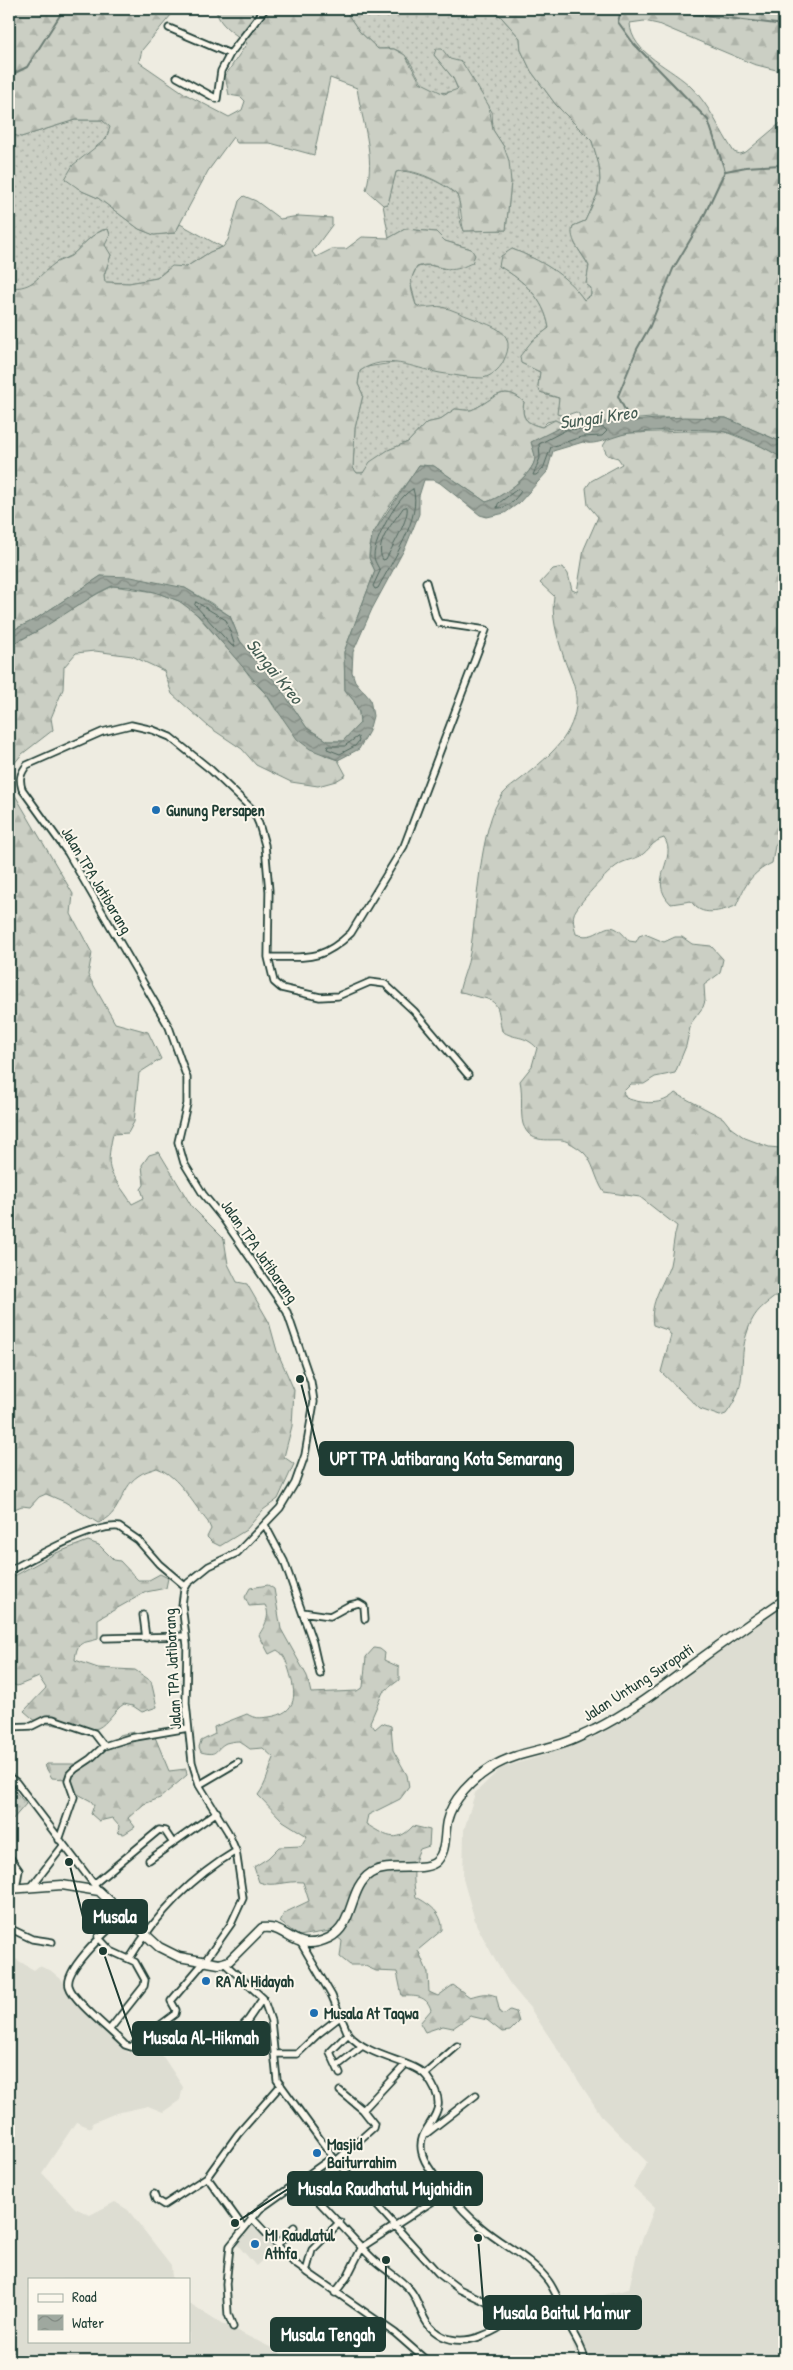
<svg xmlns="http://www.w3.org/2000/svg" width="793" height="2370" font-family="'Patrick Hand',sans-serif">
<defs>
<pattern id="grass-dots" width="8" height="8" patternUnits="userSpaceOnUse" patternTransform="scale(1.25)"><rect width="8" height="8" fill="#cbcfc4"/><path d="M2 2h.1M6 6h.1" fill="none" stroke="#aeb3a9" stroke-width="1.8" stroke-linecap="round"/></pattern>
<pattern id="forest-firs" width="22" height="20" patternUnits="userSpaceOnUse" patternTransform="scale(1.25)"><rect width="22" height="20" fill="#cbcfc4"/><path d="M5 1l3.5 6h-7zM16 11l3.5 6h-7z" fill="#aeb3a9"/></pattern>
<pattern id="water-waves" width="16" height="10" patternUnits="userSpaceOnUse" patternTransform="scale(1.25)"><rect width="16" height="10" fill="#9fa89f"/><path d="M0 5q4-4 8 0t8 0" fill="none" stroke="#818a82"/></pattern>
</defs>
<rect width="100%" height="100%" fill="#eeece1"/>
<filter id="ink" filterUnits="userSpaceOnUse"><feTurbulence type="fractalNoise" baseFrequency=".02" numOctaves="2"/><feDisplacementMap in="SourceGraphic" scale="10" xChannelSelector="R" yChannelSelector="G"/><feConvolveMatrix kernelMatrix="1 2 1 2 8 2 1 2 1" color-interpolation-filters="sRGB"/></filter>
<g filter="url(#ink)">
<!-- built -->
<path fill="#ddddd2" d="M784 1602V2361H578L571 2339 578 2319 599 2296 629 2289 637 2253 655 2207 633 2187 647 2162 603 2118 530 2008 510 1984 495 1960 476 1924 463 1879 464 1830 475 1793 501 1768 558 1751 599 1735 725 1647 755 1621Z
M9 1955 34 1970 39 1966 50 1970 62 1980 68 1992 89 2014 129 2053 155 2033 162 2049 160 2052 183 2087 180 2100 163 2112 148 2106 116 2113 92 2123 93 2126 91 2128 76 2122 42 2173 75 2208 90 2215 115 2202 128 2210 171 2265 172 2279H29V2341H189V2303L223 2324 278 2351 288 2361H9Z
M253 2222 276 2247 256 2266 234 2241Z"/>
<!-- grass -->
<path fill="url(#grass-dots)" stroke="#75867c" d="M344 9H494L520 38 521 50 531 71 556 105 592 141 599 165 600 180 597 195 585 221 573 226 575 244 589 266 586 284 591 288V295L584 300C566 275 540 260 512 249L499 266C524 281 544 298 549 328L532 341 521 363 540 372 538 386 546 395 559 398 558 414 564 416 561 423 555 420 547 422 542 427C526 423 521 418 524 402 502 381 491 403 471 410 467 411 460 409 455 409L439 420 426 423 408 442 388 450 363 473H357L353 468 355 428 363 395 358 384 360 371 366 367 400 362 465 377 442 307 421 308 416 305 410 281 417 267 429 265 449 270 471 249 445 241 436 232 405 229 389 238 383 205 388 204 396 172C409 167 452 186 458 197 461 203 458 210 459 216 460 221 462 227 464 231L506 230 511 182 504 147 493 130 492 112 472 78 434 55 453 78 458 90C411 104 422 57 394 49 390 48 383 49 378 49L359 31Z
M75 120H102L111 127 106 139 91 152 82 191 98 198 139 229 154 235 175 233 180 224 222 247 210 252 186 267 166 270 157 278 129 283 105 282 104 275 111 255 104 245 110 235 108 229 102 230 91 237 72 255 55 263 33 284 23 288H9V215L13 210 9 198V134L21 137Z
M9 1784 26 1804 12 1820H9Z"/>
<!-- forest -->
<path fill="url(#forest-firs)" stroke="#75867c" d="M9 9H176L142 50 139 62 187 95 229 117 242 110 245 101 241 97 229 95 225 76 247 43C234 33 218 25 216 9H344L359 31 378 49H394L405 55 420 82 444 94 458 89 453 78 434 55 436 49H442L450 59 462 62 489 106 493 130 504 147 509 161 511 182 506 230 464 231C460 219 462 207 457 195 445 184 412 166 396 172L388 204 383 205 366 190C376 156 362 122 357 88L330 78 314 155 270 143H237L233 137 208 171 175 233 154 235 139 229 98 198 82 191 65 179 73 165 106 139 110 127 102 120H75L21 137 9 134Z
M494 9H784V72L753 64 658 24 644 21 630 23C631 54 673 68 692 88 710 106 720 131 734 152L740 154 746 152 784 120V443L726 418H651L581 424 579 414 576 412 564 416 557 414 559 398 540 392 538 386 540 372 521 363 520 356 532 341 549 328C544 298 524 281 499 266L501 256 512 249C540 260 566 274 584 300L591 295V288L586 284 589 266C583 253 568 241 573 226L585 221 597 195 600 180 599 165 592 141 556 105 531 71 521 50 520 38Z
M244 196 256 201 280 219 299 216 332 218V225L312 252 316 257 332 249H346L362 237 389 238 405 229 436 232 445 241 471 249 475 255 472 263C465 266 456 271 449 269 437 268 429 262 417 267 408 281 411 290 416 305 425 310 433 305 442 307 452 309 463 315 472 318 494 327 519 332 503 362 499 370 491 376 483 378 468 378 454 375 440 373 413 368 386 353 360 371L358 384 363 395 355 428 353 468 357 473H363L370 462 388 450 408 442 426 423 439 420 455 409C460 409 467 411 471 410 491 403 502 381 524 402 521 418 525 423 542 427L555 420 561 423 559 429 532 442C533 447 535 453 535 458 534 474 500 499 486 502L434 466 419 465C403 491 369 525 369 556 369 561 373 566 375 571L344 652 345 690 354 701 359 713 360 723 343 741H328L307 728 278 685 240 641 230 616 211 603 185 588 101 576 34 620 9 632V288C35 288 35 278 54 264 59 260 66 259 71 256 83 246 92 232 108 229L110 235 105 245 111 255 104 275 105 282 129 283 157 278 172 266 186 267 210 252 223 247 228 240 239 201Z
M685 431H723L764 447 784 459V732L780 737V765L784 786V834L775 846 772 863C751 873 745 885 736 906 720 911 701 918 691 901L671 904C646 879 679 859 664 838 652 841 649 851 640 856 633 860 624 860 618 865 610 869 575 907 574 914 572 920 575 928 576 934 603 944 604 909 629 941L636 942 639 936 645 934 664 942 675 937H682L692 944 711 946 723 959 720 973 704 985 705 1001 703 1007 691 1023 686 1046 675 1073 655 1077 644 1084H631L623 1092 626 1098C643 1104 662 1106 675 1093L723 1118 731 1128 745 1138 769 1147 780 1148 784 1145V1288C770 1304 756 1305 748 1330 736 1363 751 1381 726 1414L720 1416 700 1409 661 1372 671 1335 667 1330 653 1325C649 1303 663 1285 670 1265 673 1252 673 1239 677 1226L640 1197 604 1192C595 1179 594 1161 582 1151 577 1147 568 1141 562 1140 546 1139 530 1144 523 1124 520 1112 523 1094 520 1081L532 1066 537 1048C524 1034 515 1040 502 1031 497 1013 503 1000 478 997 472 996 466 992 459 992 462 978 468 966 470 953 477 913 479 825 503 794 508 788 515 784 521 779 545 759 572 740 576 706 578 687 568 673 563 655 557 636 551 616 554 596L540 583 553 569 563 567 568 574 572 590 577 592 584 549 598 517 588 505 586 488 591 481 622 464 618 458 607 455 603 446 609 437 629 433Z
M113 586 155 592 179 601 191 608 240 663 254 682 266 694 276 710 326 756 338 760 346 775 336 781 318 786 291 782 256 765 242 749 209 727 172 694 164 671 132 656 95 651 76 653 64 667 63 689 51 718 53 730 22 754 9 770V646C45 629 76 603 113 586Z
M9 785 73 894 71 914 92 953 88 975 115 1023 148 1032 161 1059 139 1073 134 1122 128 1133 113 1134C104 1175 111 1171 132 1204L144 1198 141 1189 144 1185 142 1165 149 1155 159 1152 192 1207 224 1239 228 1264 237 1282 247 1284 269 1322 277 1351 294 1390 292 1426 284 1457 294 1464 278 1499 263 1510 246 1530 220 1546 212 1542 207 1537 211 1529 208 1522C193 1504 179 1476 157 1468 151 1470 143 1472 138 1476 119 1489 122 1515 98 1523L65 1502 46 1494 39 1497 30 1507 22 1506 9 1511Z
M88 1541 99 1545 114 1560 120 1561 138 1580H149L160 1574 168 1578 166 1588 146 1592 98 1619V1639C82 1644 77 1640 75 1660L98 1668 135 1670 151 1681 157 1707 142 1712 133 1706 124 1704C114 1710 107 1724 98 1728 83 1734 57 1722 39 1724L24 1711 46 1688 39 1677 17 1686 9 1683V1579L56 1553Z
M268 1585 274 1589 281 1629 307 1676 311 1693 357 1691 363 1687 366 1657 374 1648 380 1649 385 1653 384 1660 399 1667V1680L383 1692 370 1722 375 1729 382 1723 391 1726 393 1750 407 1775 409 1787 400 1799 368 1815 366 1824C385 1835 396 1845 413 1826L430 1830 429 1846 420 1849C412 1863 413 1882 416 1897 429 1904 443 1913 442 1930L418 1950 428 1973 429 1992 438 1996 453 1985 470 1997C480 1994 486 1992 496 1996L500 2013 505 2014 510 2010 516 2012 519 2022 510 2031 502 2032 487 2020 470 2016 453 2028 443 2026 425 2032 420 2023 431 2010C427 1995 415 1996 402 1996L397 1972 376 1971 363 1965H350L340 1957 342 1941 330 1931 299 1936 280 1922 284 1913 309 1901 303 1882C287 1880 274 1888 259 1882L254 1867 268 1858 279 1847 301 1846 307 1836 283 1821 258 1795C267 1783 268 1772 274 1758L263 1748 250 1749 239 1741C235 1741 230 1742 226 1743 214 1749 219 1757 201 1752L199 1747 201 1741 215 1734 214 1727 247 1714C255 1719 260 1718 269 1717 299 1713 296 1693 289 1670 286 1661 285 1655 277 1650L269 1654 259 1635C265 1625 271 1616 265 1605L249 1606 245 1597 250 1588Z
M134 1732 155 1737 169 1771 186 1769 187 1775 160 1798 144 1804 128 1818 135 1827 124 1834 118 1833 119 1826 112 1818 99 1821 91 1814 94 1805 91 1801 76 1793 66 1779 52 1778 45 1766 47 1764H90L119 1735Z"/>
<!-- water -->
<path fill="url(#water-waves)" stroke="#6c7d74" d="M684 417 726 418 784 443V459C767 449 740 434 721 431 692 428 659 430 630 433 615 435 595 447 583 442L553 451 547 472 519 503 505 513 487 517 480 515 440 483 434 480H424L419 496V514L406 546 372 609 353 652 352 672 355 681 370 699 373 716 369 731 359 749 338 760 310 749 297 739 266 694 199 616 179 601 155 592 130 587 112 586 98 593 41 629 9 646V632L34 620 101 576 131 577 185 588 230 616 240 641 278 685 307 728 328 741H343L360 723 359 712 354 701 345 690 344 652 375 571 369 558 372 535 419 465 434 466 486 502C500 499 534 474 535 458 535 453 532 447 531 442L563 426Z"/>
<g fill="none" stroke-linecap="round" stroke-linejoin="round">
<!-- shore -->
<path stroke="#52685f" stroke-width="1" d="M604 428 607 431 602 436 581 437 551 447 543 469 536 475H533L540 458 539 444 566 430Z
M413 489C423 516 391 563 378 588L375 589 373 586 380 571C378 566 374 561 374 556 374 540 398 495 413 489Z
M518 489 521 491C516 499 507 509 497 508L498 504Z
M407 507C410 518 391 549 386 559L383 560C373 543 395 521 403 508Z
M196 602 226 620 235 646H232L195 605Z
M358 737 359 741 355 746 340 754 327 749 328 746H344Z"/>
<!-- stream -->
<path stroke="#6c7d74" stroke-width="2" d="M625 9 621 10 618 22 634 44 708 120 725 171 702 220 673 269 650 326 637 349 618 396 630 420
M654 9 784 25
M9 76 27 67 64 9
M726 171 746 167 780 165 784 162"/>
<!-- minor casing -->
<g stroke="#1f3d34" stroke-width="9">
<path id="minor" d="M169 28 230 54 265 9
M177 77 217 99 221 71 230 54
M268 957C307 957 321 962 351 933L404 846 486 630 439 623 436 618 426 582
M265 1525 284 1561 313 1643 320 1674
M9 1571C33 1558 92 1524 119 1527L138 1540 159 1564 185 1586
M302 1612 330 1616 350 1605 359 1603 364 1606 365 1619
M143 1615 146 1638
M105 1638 186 1636
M9 1727 32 1726 46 1719H53L94 1733 104 1746
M9 1777 16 1782 99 1891
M199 1785 238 1762
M59 1840 74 1797 68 1780 70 1774 75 1769 90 1759 104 1746 130 1738 188 1728
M9 1856 19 1870 16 1888
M149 1860 217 1812
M94 1884 159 1830 165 1831 173 1843
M32 1886 63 1846
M125 1915C112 1926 64 1968 69 1986 73 2001 113 2032 125 2045L131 2047 175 2014 176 2010 171 2001 205 1961 231 1924 243 1898 236 1851 228 1832 199 1785 192 1762 186 1703 187 1645 182 1605 184 1590 188 1583 209 1566 237 1553 280 1508 295 1483 305 1455 314 1402 311 1382 287 1312 224 1220 203 1194 184 1163 178 1142 187 1104V1078L169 1027 68 853 22 789C19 779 20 774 27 765L102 732 131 725 153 730 170 737 211 770 253 810 259 824 265 845 269 891 268 957 274 982 281 988 320 997 338 996 370 982 385 984 414 1011 468 1075
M9 1928 32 1939 52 1942
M98 1937 111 1951 135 1962 145 1980 144 1986 110 2029
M301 1943 332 1996 348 2034C370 2059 414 2060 427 2077 458 2117 414 2123 422 2153 425 2166 439 2181 447 2191 457 2204 469 2217 481 2227 503 2246 532 2258 549 2282 558 2295 563 2312 570 2327 575 2338 584 2349 585 2361
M130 1958C156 1915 192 1877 236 1851
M224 1963 263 1998 271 2021 277 2080 333 2157 438 2273 459 2289 524 2320 538 2323 546 2322 564 2313
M221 2048 248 2020 263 1998
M274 2054H297L318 2034 341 2016
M337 2066 361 2047
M340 2074 330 2052 348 2034
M425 2074 457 2046
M340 2091 363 2110
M427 2133 476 2095
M336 2161 373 2128 374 2124 363 2110 405 2065
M207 2177 243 2227
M297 2180C324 2205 346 2232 372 2258 383 2269 399 2277 410 2290 422 2304 420 2325 442 2336 466 2348 497 2332 515 2316
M154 2194 156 2200 164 2205 207 2177 238 2134 281 2085
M251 2217 294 2263 395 2333 427 2361
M277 2245 294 2227
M306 2272 312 2250 340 2222
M335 2293 347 2277 362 2247 447 2192
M233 2327 228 2314 226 2284 230 2246 260 2209 333 2157"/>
</g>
<!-- secondary casing -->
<g stroke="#1f3d34" stroke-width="11">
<path id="secondary" d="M9 1889 62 1885 99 1891 159 1947 179 1957 219 1964 229 1961 262 1928C288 1924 293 1955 329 1938 355 1925 348 1888 371 1873 389 1862 426 1873 437 1861 447 1850 444 1835 447 1821 452 1799 473 1779 492 1767 514 1753 542 1751 567 1742 576 1739 585 1734 594 1730 629 1713 661 1688 692 1665 722 1643 753 1621 784 1600"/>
</g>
<!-- minor -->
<use href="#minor" stroke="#fbf7ec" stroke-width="5.5"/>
<!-- secondary -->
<use href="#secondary" stroke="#fbf7ec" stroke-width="8"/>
</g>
</g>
<!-- markers -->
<g fill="#1f6fb2" stroke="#fbf7ec" stroke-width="2">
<circle cx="156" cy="810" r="5"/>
<circle cx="206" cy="1981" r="5"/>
<circle cx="314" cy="2013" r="5"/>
<circle cx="317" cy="2153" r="5"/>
<circle cx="255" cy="2244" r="5"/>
</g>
<g text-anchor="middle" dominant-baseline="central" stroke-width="4" stroke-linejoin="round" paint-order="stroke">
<!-- poi labels -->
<g font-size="16" font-weight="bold" fill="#1f3d34" stroke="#fbf7ec" text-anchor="start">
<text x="166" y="810">Gunung Persapen</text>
<text x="216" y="1981">RA Al Hidayah</text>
<text x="324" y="2013">Musala At Taqwa</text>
<text x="327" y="2144">Masjid<tspan x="327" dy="18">Baiturrahim</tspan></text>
<text x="265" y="2235">MI Raudlatul<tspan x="265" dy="18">Athfa</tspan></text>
</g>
<!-- street labels -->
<g font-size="16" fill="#1f3d34" stroke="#fbf7ec">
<text transform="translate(97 880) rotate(59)">Jalan TPA Jatibarang</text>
<text transform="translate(260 1251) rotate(55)">Jalan TPA Jatibarang</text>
<text transform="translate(172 1669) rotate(-93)">Jalan TPA Jatibarang</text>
<text transform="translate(638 1682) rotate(-33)">Jalan Untung Suropati</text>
</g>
<!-- water labels -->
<g font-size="18" font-style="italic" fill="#455d54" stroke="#fbf7ec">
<text transform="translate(598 417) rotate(-8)">Sungai Kreo</text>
<text transform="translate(275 671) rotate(51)">Sungai Kreo</text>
</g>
</g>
<!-- callouts -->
<path fill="none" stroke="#1f3d34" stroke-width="2" d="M300 1379L320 1458M69 1862L83 1917M103 1951L133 2038M235 2223L288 2189M478 2238L484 2312M386 2260L385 2335"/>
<g fill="#1f3d34" stroke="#fbf7ec" stroke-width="2">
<circle cx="300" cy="1379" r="5"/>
<circle cx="69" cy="1862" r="5"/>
<circle cx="103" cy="1951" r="5"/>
<circle cx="235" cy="2223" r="5"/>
<circle cx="478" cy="2238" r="5"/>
<circle cx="386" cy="2260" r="5"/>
</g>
<g fill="#1f3d34" stroke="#1f3d34" stroke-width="2">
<rect x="320" y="1442" width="253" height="33" rx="5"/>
<rect x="83" y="1900" width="64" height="33" rx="5"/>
<rect x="133" y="2022" width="136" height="33" rx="5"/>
<rect x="288" y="2172" width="194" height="33" rx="5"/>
<rect x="484" y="2296" width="157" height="33" rx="5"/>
<rect x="271" y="2318" width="114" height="33" rx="5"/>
</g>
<g font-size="18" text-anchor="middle" font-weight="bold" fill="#fff">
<text x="446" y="1465">UPT TPA Jatibarang Kota Semarang</text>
<text x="115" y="1923">Musala</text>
<text x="201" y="2044">Musala Al-Hikmah</text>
<text x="385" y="2195">Musala Raudhatul Mujahidin</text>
<text x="562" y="2319">Musala Baitul Ma'mur</text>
<text x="328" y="2341">Musala Tengah</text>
</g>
<!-- margin -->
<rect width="793" height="2370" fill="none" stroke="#fbf7ec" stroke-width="30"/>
<rect x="15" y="15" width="763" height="2340" fill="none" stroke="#1f3d34" stroke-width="2" filter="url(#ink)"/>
<!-- legend -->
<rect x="28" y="2278" width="162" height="65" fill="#fbf7ec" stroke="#a3ada2"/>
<rect x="38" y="2294" width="25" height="8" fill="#fbf7ec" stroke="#a3ada2"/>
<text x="72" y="2302" font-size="15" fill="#1f3d34">Road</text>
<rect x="38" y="2315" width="25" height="15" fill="url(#water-waves)" stroke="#a3ada2"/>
<text x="72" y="2328" font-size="15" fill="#1f3d34">Water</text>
</svg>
